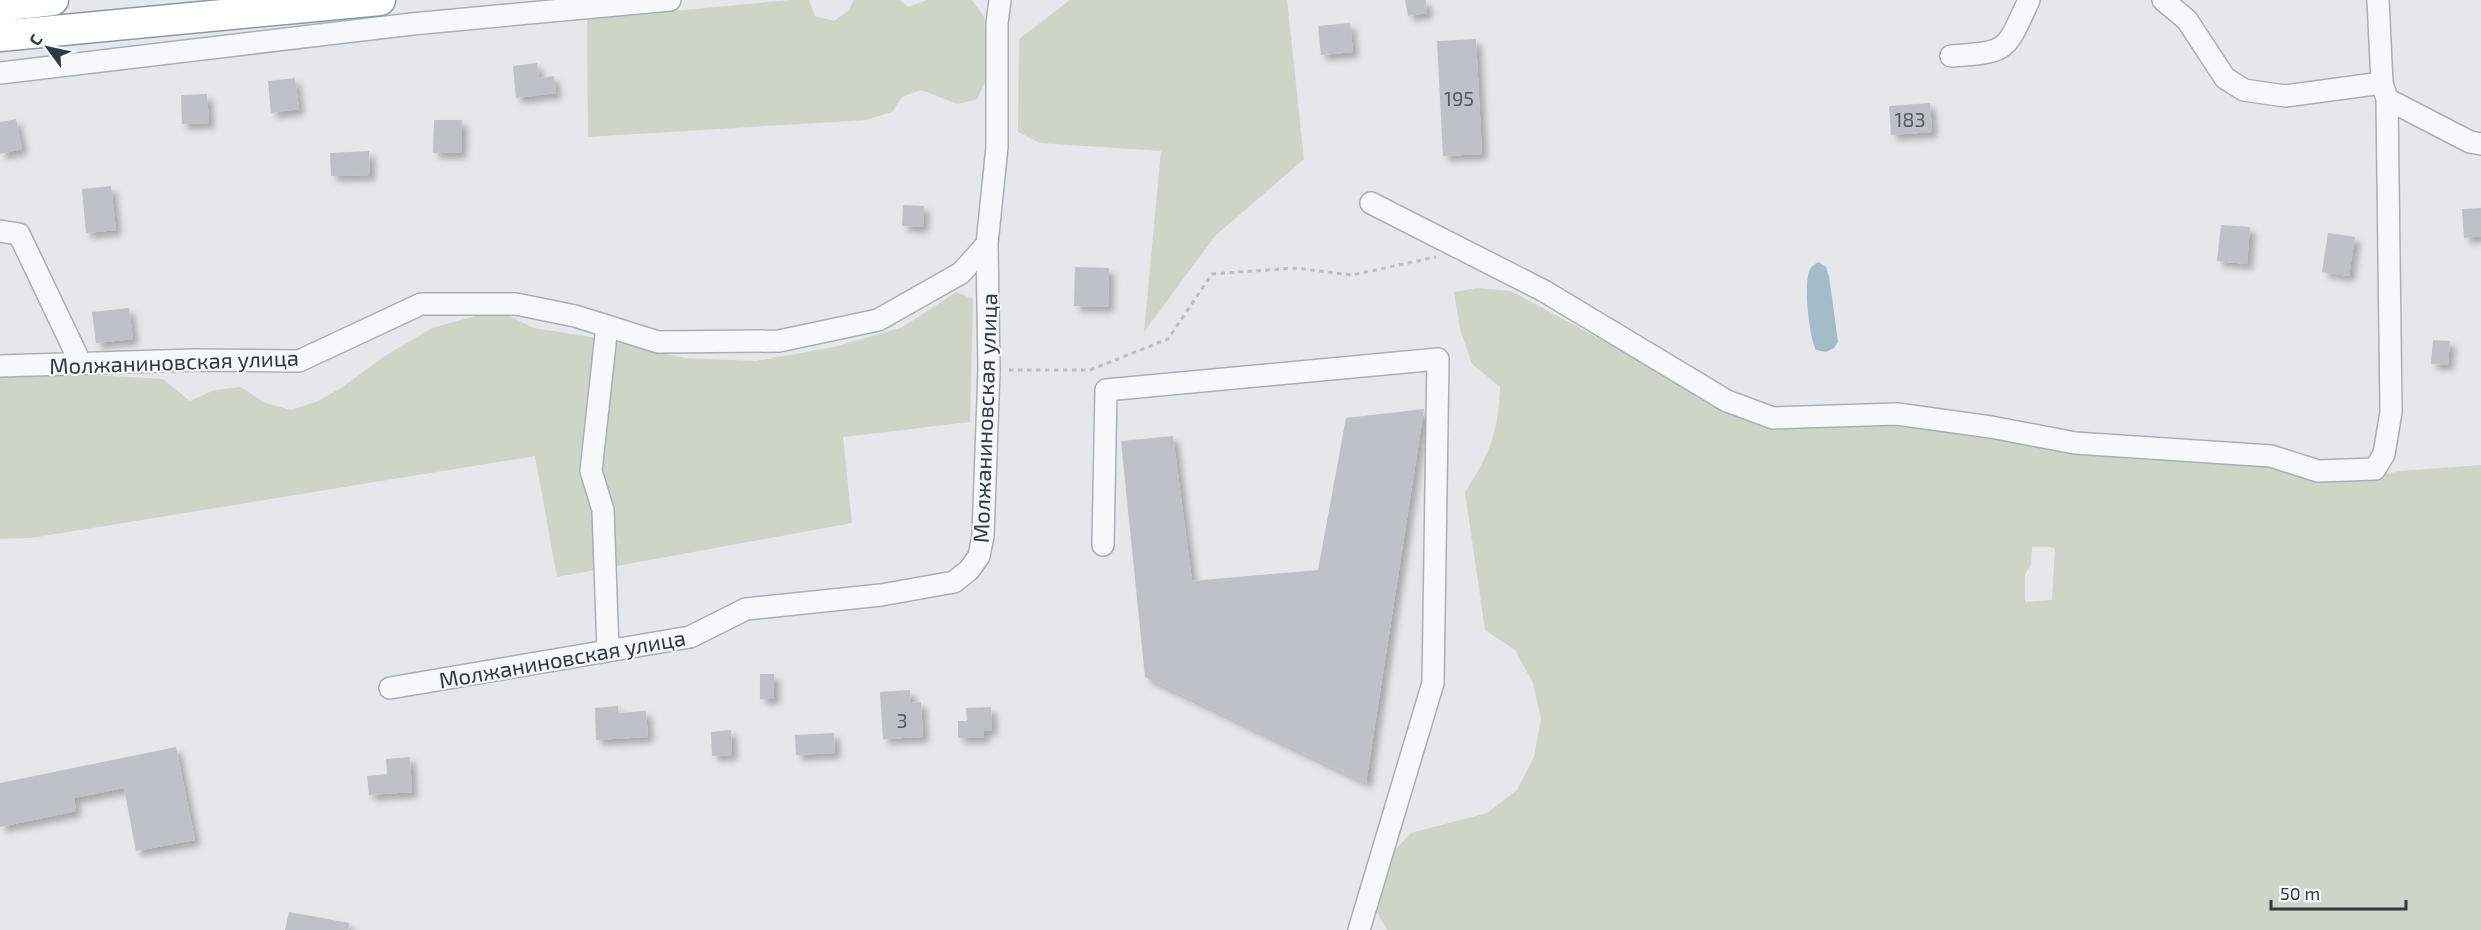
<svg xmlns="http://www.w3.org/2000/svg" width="2481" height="930" font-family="'Exo 2',sans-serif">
<defs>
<filter id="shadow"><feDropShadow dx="5.5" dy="5.5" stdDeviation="3" flood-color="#0004"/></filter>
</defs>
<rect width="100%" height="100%" fill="#e4e8eb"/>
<!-- green -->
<path fill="#ccd5c6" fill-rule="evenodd" d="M790 0H809L815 16 834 21 848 11 854 0H900L908 7 927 0H972L984 17 989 74 977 99 958 104 921 90 902 97 892 112 866 120 588 137 587 19Z
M1070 0H1287L1304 159 1215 236 1144 332 1161 151 1040 143 1018 132 1019 39Z
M1477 288 1511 291 1695 390 1731 414 1872 421 1974 433 2131 459 2258 463 2359 479 2401 471 2481 465V930H1387L1369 899 1383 863 1411 833 1487 813 1517 790 1534 757 1541 719 1533 683 1515 650 1485 630 1465 492C1490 453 1498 434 1500 387L1472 364 1460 329 1454 292ZM2032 547H2050L2055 549 2052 600 2025 602V574L2031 565Z
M956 292 973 299 970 422 843 437 852 523 557 577 535 456 31 538 0 539V374L44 372 163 379 190 401 214 390 241 387 265 403 291 410 318 401 341 388 385 356 432 328 483 314 510 316 533 328 592 337 684 358 756 361 834 347 903 327Z"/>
<!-- water -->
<path fill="#a2bcc9" d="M1818 262 1826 267 1829 276 1838 342 1834 348 1826 352 1816 350C1809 337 1803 282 1810 269 1811 267 1816 263 1818 262Z"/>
<!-- building -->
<path fill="#bcc2c8" filter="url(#shadow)" d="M1405 0H1426L1427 13 1408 16Z
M1350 23 1353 52 1321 55 1318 26Z
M1476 39 1482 154 1443 156 1437 41Z
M537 63 539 78 554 76 556 93 516 98 513 66Z
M295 78 299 109 271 113 268 81Z
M207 94 209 123 182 124 181 95Z
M1930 103 1932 132 1891 135 1889 106Z
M16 119 22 149 0 154V122Z
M434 120H462L461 153H433Z
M369 151 370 175 331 176 330 153Z
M111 186 116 230 86 233 82 189Z
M903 205 924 206 923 227 902 226Z
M2481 208V236L2464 238 2462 209Z
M2221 225 2250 227 2247 264 2217 261Z
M2328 233 2355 237 2349 276 2322 272Z
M1075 267 1109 268 1108 307 1074 306Z
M129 308 133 339 96 343 92 312Z
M2433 340 2450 341 2448 365 2431 364Z
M1424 409 1366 783 1145 677 1121 441 1173 436 1192 581 1318 570 1346 418Z
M760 674H774V699H760Z
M910 690 911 703 921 702 923 737 883 739 880 692Z
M618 706V713L646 711 648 737 596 740 595 708Z
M991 707 992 730 983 731 984 738H958V721H967L966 708Z
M731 730 732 755 712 756 711 732Z
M834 733 835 753 796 755 795 735Z
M176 747 195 840 136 851 124 788 74 798 76 811 0 827V783Z
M410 757 412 792 369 795 367 776 387 774 386 759Z
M289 912 349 923 348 930H285Z"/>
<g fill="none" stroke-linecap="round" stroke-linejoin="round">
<!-- minor casing -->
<g stroke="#a9b0b5" stroke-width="24">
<path id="minor" d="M2163 0 2187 20 2225 78 2244 90 2285 96 2382 83
M1951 56C2009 52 2005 52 2029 0
M0 73 412 24 670 0
M2387 99 2470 142 2481 144
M1371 203 1544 291 1727 401 1773 418 1897 414 1991 427 2075 443 2271 456 2318 471 2375 469 2384 454 2391 412 2387 99 2382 83 2378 0
M0 231 19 234 81 364
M607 326 591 471 603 510 608 651
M0 366 193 360 299 361 421 304H516L575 316 658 342 779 341 878 320 961 273 987 244
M1103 545 1106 390 1438 359 1433 683 1359 930
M390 688 690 637 746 609 881 595 954 582 969 570 979 556 983 536 989 370 987 244 997 147V23L1000 0"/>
</g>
<!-- highway casing -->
<g stroke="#8c98a1" stroke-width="33">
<path id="highway" d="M0 6 53 0
M0 36 380 0"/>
</g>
<!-- path -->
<path stroke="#babfc3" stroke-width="3" stroke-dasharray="4.5 4.5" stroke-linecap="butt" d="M1009 370H1090L1168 339 1212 274 1295 268 1352 275 1436 257"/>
<!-- minor -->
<use href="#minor" stroke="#f7f8fa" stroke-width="21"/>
<!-- highway -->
<use href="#highway" stroke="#fff" stroke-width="30"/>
</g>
<g text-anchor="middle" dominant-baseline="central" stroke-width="4.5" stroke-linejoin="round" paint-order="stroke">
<!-- number labels -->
<g font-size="20" fill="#515b64">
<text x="1459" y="98">195</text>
<text x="1910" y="119">183</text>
<text x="902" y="720">3</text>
</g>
<!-- street labels -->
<g font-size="22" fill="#2d3943" stroke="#f4f7f8">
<text transform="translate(174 361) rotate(-2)">Молжаниновская улица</text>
<text transform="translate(984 418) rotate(-88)">Молжаниновская улица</text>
<text transform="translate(562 658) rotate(-10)">Молжаниновская улица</text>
</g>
</g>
<!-- north arrow -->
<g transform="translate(48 48) rotate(303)" stroke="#f4f7f8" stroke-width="4.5" paint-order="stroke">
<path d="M0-4.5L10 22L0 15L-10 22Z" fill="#2d3943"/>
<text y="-9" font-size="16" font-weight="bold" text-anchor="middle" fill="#2d3943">С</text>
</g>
<!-- scale -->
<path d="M2271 900v9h135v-9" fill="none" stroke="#2d3943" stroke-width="3"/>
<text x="2280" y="900" font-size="18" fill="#2d3943" stroke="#f4f7f8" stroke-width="4.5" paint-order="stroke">50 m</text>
</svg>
